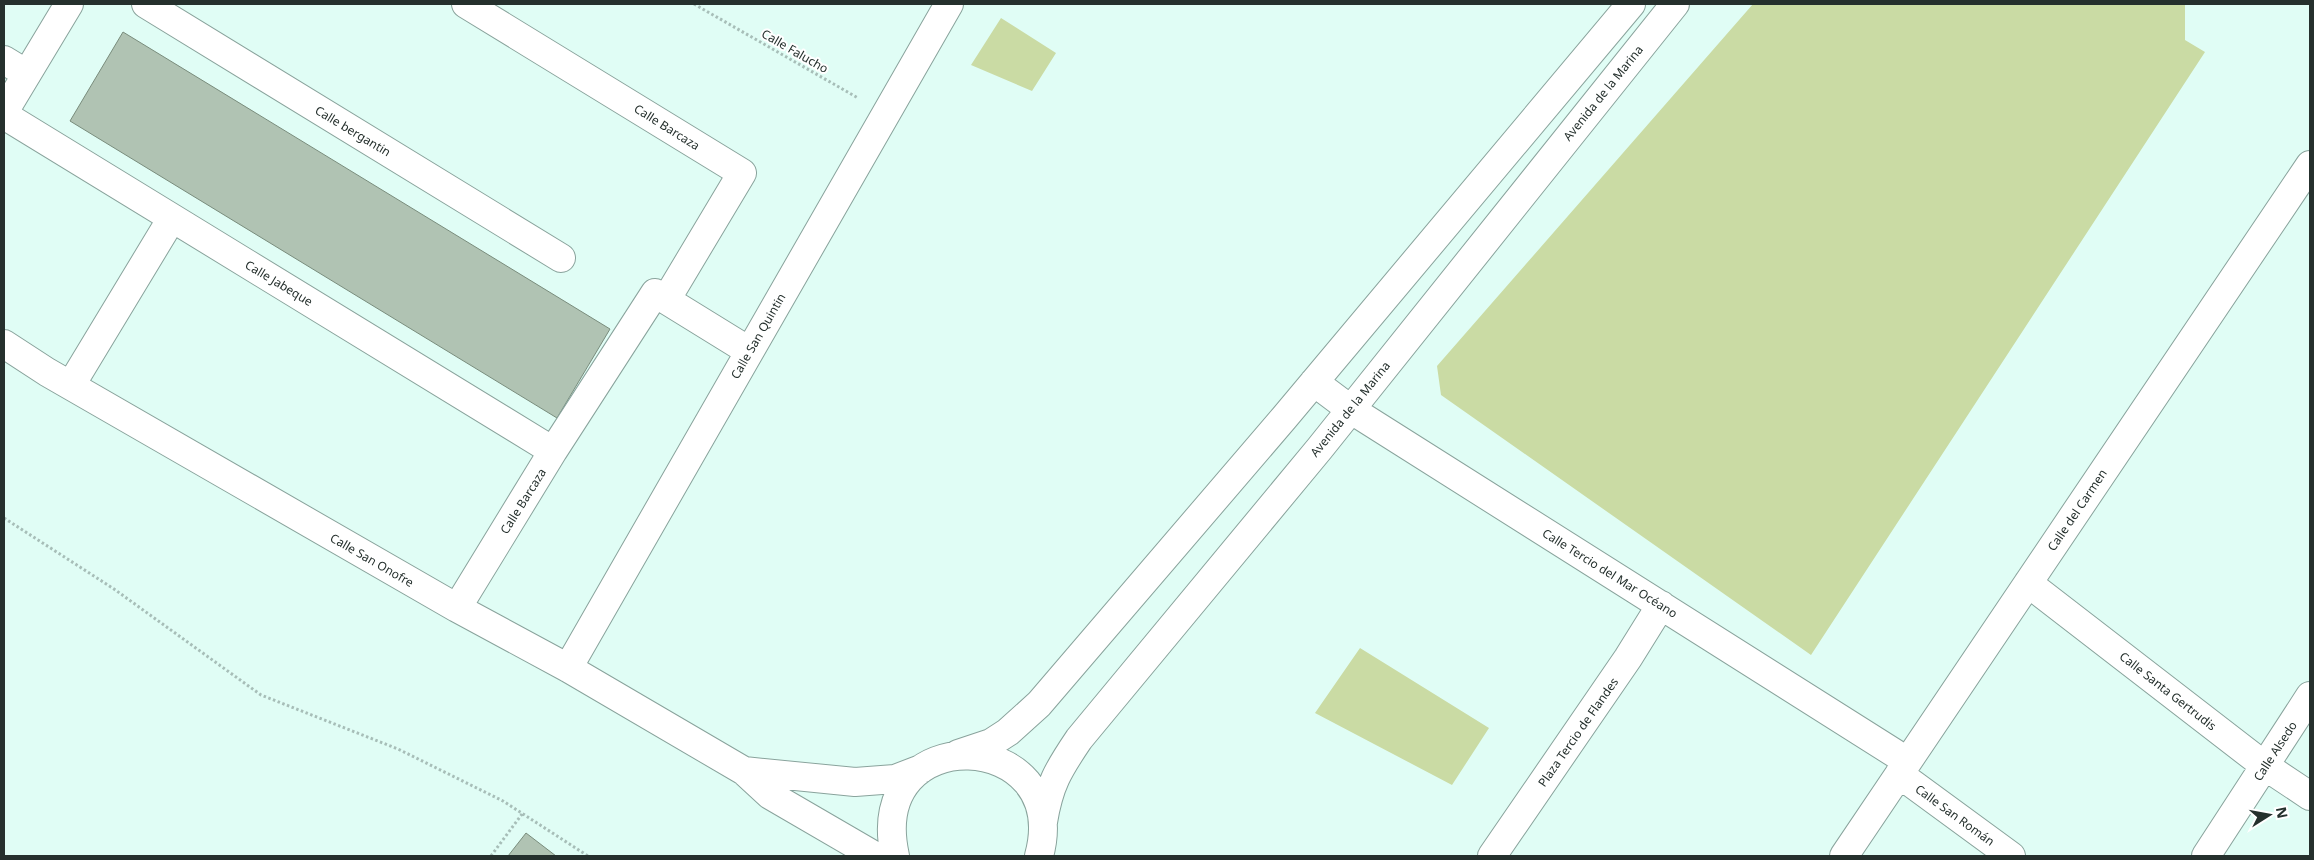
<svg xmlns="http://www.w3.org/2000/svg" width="2314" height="860" font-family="'Noto Sans',sans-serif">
<rect width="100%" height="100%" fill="#e0fdf5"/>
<!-- green -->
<path fill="#cadba4" d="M1753 4H2185V40L2205 52 1811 655 1441 395 1437 366Z
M1001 18 1056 53 1032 91 971 65Z
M1360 648 1489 728 1452 785 1315 713Z"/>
<!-- building -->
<path fill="#b0c3b3" stroke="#798c7c" d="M123 32 610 329 557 418 70 121Z
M526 833 556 856H508Z"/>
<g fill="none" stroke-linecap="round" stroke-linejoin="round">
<!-- minor casing -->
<g stroke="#89a39c" stroke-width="30">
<path id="minor" d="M146 4 561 258
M466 4 742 173 666 300
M4 60 27 74
M4 112 69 4
M4 115 553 451
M4 344 47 372 457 608 568 668 744 771 770 795 875 856
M1314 382 1350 409 1907 761
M71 385 172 218
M2028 583 2265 766 2310 796
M457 608 553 451 655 293 749 351
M568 668 949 4
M958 754 991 743 1008 732 1039 704 1284 418 1631 4
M744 771 855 782 895 779 921 769
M1899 774 2011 856
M1043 822C1049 785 1058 770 1079 739L1320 448 1675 4
M895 856C864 717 1074 727 1039 856
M1492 856 1628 658 1661 605
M1844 856 2310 165
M2206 856 2310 696"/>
</g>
<!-- path -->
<path stroke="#a7beb8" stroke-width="3" stroke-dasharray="2.5 2.5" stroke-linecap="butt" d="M694 4 858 98
M4 518 114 589 261 695 398 749 503 801 588 856
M491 856 522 814"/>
<!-- minor -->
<use href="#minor" stroke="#fff" stroke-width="28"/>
</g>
<g text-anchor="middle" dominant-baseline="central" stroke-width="4" stroke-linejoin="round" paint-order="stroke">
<!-- street labels -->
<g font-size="12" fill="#25302d" stroke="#fff">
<text transform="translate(795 51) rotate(30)">Calle Falucho</text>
<text transform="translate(1603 93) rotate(-51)">Avenida de la Marina</text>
<text transform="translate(667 127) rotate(32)">Calle Barcaza</text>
<text transform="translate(353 131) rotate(31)">Calle bergantin</text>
<text transform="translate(279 283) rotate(31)">Calle Jabeque</text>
<text transform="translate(758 336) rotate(-60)">Calle San Quintin</text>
<text transform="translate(1350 409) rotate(-51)">Avenida de la Marina</text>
<text transform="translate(523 501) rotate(-58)">Calle Barcaza</text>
<text transform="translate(2077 510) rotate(-56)">Calle del Carmen</text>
<text transform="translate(372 560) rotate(30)">Calle San Onofre</text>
<text transform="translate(1610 573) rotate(32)">Calle Tercio del Mar Océano</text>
<text transform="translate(2168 691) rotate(38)">Calle Santa Gertrudis</text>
<text transform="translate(1578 732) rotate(-55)">Plaza Tercio de Flandes</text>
<text transform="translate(2275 751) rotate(-57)">Calle Alsedo</text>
<text transform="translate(1955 815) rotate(36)">Calle San Román</text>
</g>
</g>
<!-- border -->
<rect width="2314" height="860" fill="none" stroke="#25302d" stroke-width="10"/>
<!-- north arrow -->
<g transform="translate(2269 815) rotate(79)" stroke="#ffffff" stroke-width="4" paint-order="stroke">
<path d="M0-4L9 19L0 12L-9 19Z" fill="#25302d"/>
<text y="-8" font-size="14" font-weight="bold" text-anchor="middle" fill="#25302d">N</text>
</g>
</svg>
